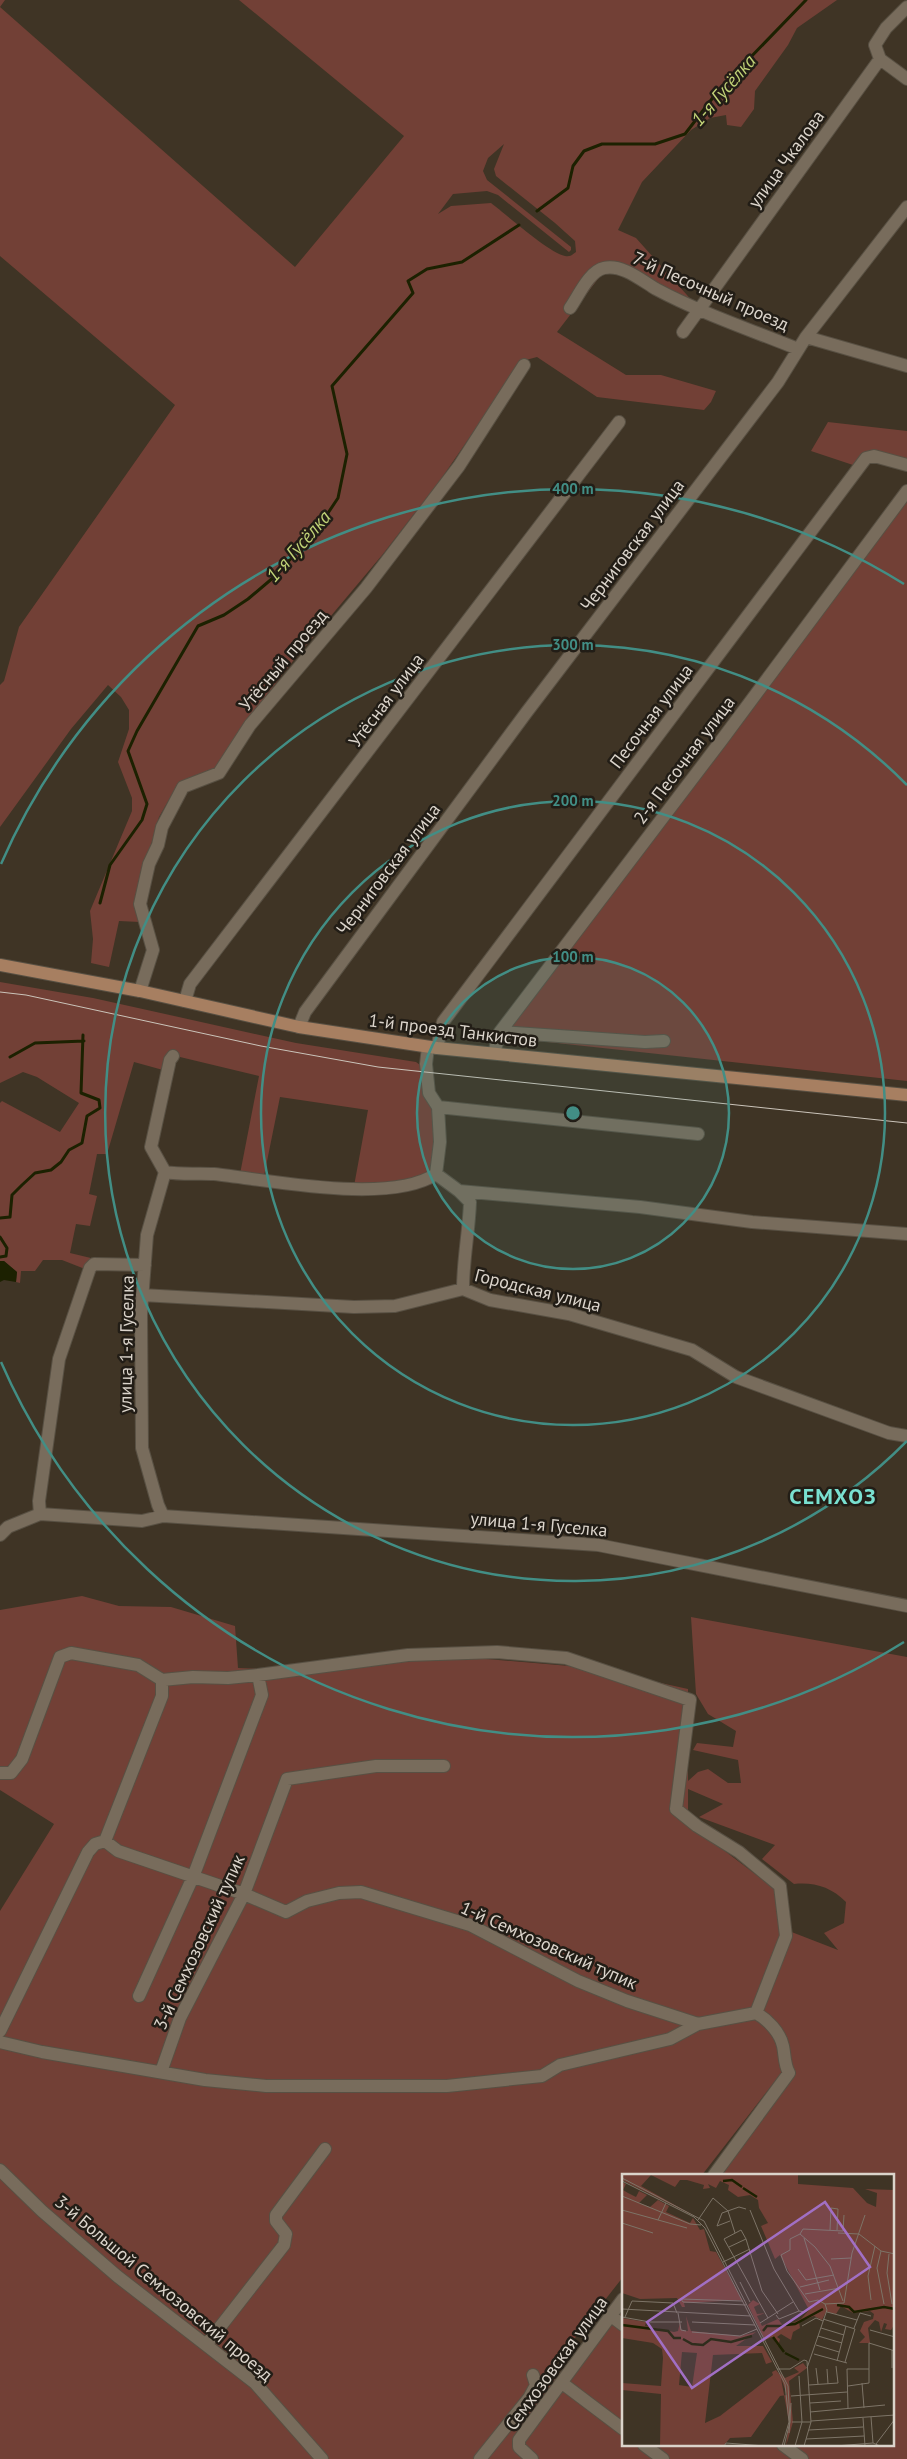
<svg xmlns="http://www.w3.org/2000/svg" width="907" height="2459" font-family="'PT Sans',sans-serif">
<rect width="100%" height="100%" fill="#3f3425"/>
<!-- green -->
<path fill="#724036" fill-rule="evenodd" d="M0 0H5L0 7 295 267 404 136 239 0H837L797 28 788 45 755 91 754 109 741 127 727 125 726 115 710 118 691 130 642 182 618 230 636 238 695 304 626 268 601 275 557 332 626 375H661L716 391 711 402 704 410 597 397 537 357 522 361 441 479 383 554 293 661 245 723 216 769 178 784 159 817 146 863 140 922 119 921 109 967 91 963 93 939 90 911 132 811V798L118 762 129 729V710L121 697 108 685 71 729 0 827V685L4 681 19 627 175 405 0 256ZM504 144 494 169 496 176 555 223 575 241 576 252C572 255 570 257 565 256 548 252 507 215 491 203L451 206 438 214 453 194 487 191 498 195 569 252 571 250V247L487 180 483 171 488 158Z
M828 422 907 431V461L869 451 856 466 811 451Z
M907 494V1081L502 1037Z
M0 982 93 998 296 1043 416 1062 420 1065 424 1096 430 1100 434 1119 436 1161 426 1179 354 1186 368 1110 280 1097 264 1176 240 1174 259 1076 180 1057 163 1070 134 1062 107 1154H97L89 1194 97 1196 90 1226 76 1224 70 1253 95 1259 85 1269 62 1260H43L35 1271H21L20 1283 16 1282 17 1272 4 1261H0V1103L2 1101 60 1132 79 1103 37 1077 23 1072 0 1083Z
M82 1596 119 1606 171 1607 235 1626 238 1668 261 1669 405 1652 593 1668 688 1689V1781L698 1772 708 1769 728 1783H741L738 1760 693 1750 697 1743 733 1747 736 1731 708 1714 696 1694 691 1617 907 1657V2459H486L623 2299V2445H893V2175H714L786 2067 702 2175H623V2277L480 2459H0V1911L54 1824 0 1790V1610ZM688 1789 723 1804 699 1817 775 1845 762 1859 794 1884C814 1882 831 1887 846 1902L844 1923 824 1933 838 1950 789 1931 788 1899 688 1823Z"/>
<!-- water -->
<path fill="#1c2101" d="M0 1261H4L17 1272 16 1282 4 1280 0 1282Z"/>
<g fill="none" stroke-linecap="round" stroke-linejoin="round">
<!-- stream -->
<path stroke="#1c2101" stroke-width="3" d="M537 211 568 188 573 166 584 151 602 144H655L685 134 718 91 806 0
M100 903 110 865 142 820 147 804 128 751 137 731 198 626 224 615 248 599 274 577 316 531 338 498 347 454 332 386 413 293 408 281 427 269 462 262 519 225
M10 1057 35 1043 84 1041
M0 1218 10 1217 12 1195 22 1185 35 1173 51 1170 61 1162 69 1150 82 1143 87 1116 100 1108 99 1100 81 1093 83 1035
M0 1237 7 1248 6 1256 0 1257"/>
<!-- minor casing -->
<g stroke="#585043" stroke-width="14">
<path id="minor" d="M880 59 907 79
M570 308C578 297 589 271 604 268 622 264 641 280 656 289 701 313 751 330 798 349
M683 332 880 59 875 45 886 28 907 7
M806 337 907 366
M140 991 153 950 140 904 149 864 158 845 162 827 183 787 219 773 250 725 366 588 459 466 524 365
M185 1001 190 984 619 422
M299 1027 305 1012 526 713 778 382 806 337 907 207
M500 1032 645 1042 664 1041
M437 1048 443 1022 866 458 874 456 907 465
M494 1053 500 1032 721 741 907 491
M173 1056 170 1060 151 1147 165 1172C182 1175 198 1173 214 1174 271 1180 389 1205 436 1174L440 1142 438 1107 429 1093 426 1064 428 1047
M438 1107 698 1134
M436 1174 459 1191 640 1207 752 1222 907 1234
M459 1191 470 1202C469 1231 463 1260 463 1289
M142 1295 354 1307 395 1306 463 1289 490 1300 569 1314 692 1350 736 1377 889 1433 907 1436
M40 1514 39 1501 59 1359 90 1268 94 1264 145 1265
M163 1516 158 1505 142 1448 141 1314 147 1235 165 1172
M0 1535 8 1527 40 1514 142 1521 163 1516 598 1545 907 1606
M0 1773H11L22 1759 60 1657 71 1653 138 1665 162 1680 193 1677 228 1678 258 1675 408 1655 497 1652 566 1658 690 1700 676 1809 697 1826 739 1852 780 1886 786 1936 756 2013
M105 1841 118 1851 244 1894 286 1912 307 1901 339 1893 361 1892 470 1925 578 1981 627 2001 698 2024
M139 1996 193 1877 262 1695 258 1675
M0 2031 88 1852 95 1844 105 1841 162 1696V1680
M0 2042 42 2052 205 2080 266 2086H447L542 2076 560 2065 670 2039 698 2024 756 2013
M161 2072 180 2018 244 1894 287 1779 376 1766H444
M0 2170 42 2211 117 2276 255 2383 322 2459
M714 2175 789 2073C784 2064 785 2055 783 2046 780 2032 767 2019 756 2013
M611 2316 623 2325
M206 2345 284 2245 286 2234 276 2221V2215L325 2149
M562 2383 623 2429
M644 2445 663 2459
M783 2445 802 2459
M480 2459 529 2398 536 2385 533 2375
M532 2459 519 2447V2440L623 2299"/>
</g>
<!-- major casing -->
<g stroke="#585043" stroke-width="14">
<path id="major" d="M0 965 140 991 299 1027 437 1048 907 1095"/>
</g>
<!-- minor -->
<use href="#minor" stroke="#786c5c" stroke-width="12"/>
<!-- major -->
<use href="#major" stroke="#a77f61" stroke-width="12"/>
<!-- tram -->
<path stroke="#cbc4ba" stroke-width="1" d="M0 992 26 995 261 1046 378 1067 907 1123"/>
</g>
<!-- distance rings -->
<circle cx="573" cy="1113" r="156" fill="#428e85" fill-opacity=".12"/>
<g fill="none" stroke="#428e85" stroke-width="2.5">
<circle cx="573" cy="1113" r="156"/>
<circle cx="573" cy="1113" r="312"/>
<path d="M907 1441A468 468 0 1 1 907 785"/>
<path d="M904 1642A624 624 0 0 1 1 1362M1 864A624 624 0 0 1 904 584"/>
</g>
<g text-anchor="middle" dominant-baseline="central" stroke-width="5" stroke-linejoin="round" paint-order="stroke">
<!-- street labels -->
<g font-size="18" fill="#dbd4cb" stroke="#221d16">
<text transform="translate(786 159) rotate(-54)">улица Чкалова</text>
<text transform="translate(711 291) rotate(24)">7-й Песочный проезд</text>
<text transform="translate(632 545) rotate(-53)">Черниговская улица</text>
<text transform="translate(283 660) rotate(-50)">Утёсный проезд</text>
<text transform="translate(386 700) rotate(-53)">Утёсная улица</text>
<text transform="translate(651 716) rotate(-53)">Песочная улица</text>
<text transform="translate(684 760) rotate(-53)">2-я Песочная улица</text>
<text transform="translate(388 869) rotate(-53)">Черниговская улица</text>
<text transform="translate(453 1030) rotate(7)">1-й проезд Танкистов</text>
<text transform="translate(538 1290) rotate(14)">Городская улица</text>
<text transform="translate(126 1344) rotate(-89)">улица 1-я Гуселка</text>
<text transform="translate(539 1524) rotate(5)">улица 1-я Гуселка</text>
<text transform="translate(199 1942) rotate(-65)">3-й Семхозовский тупик</text>
<text transform="translate(549 1945) rotate(24)">1-й Семхозовский тупик</text>
<text transform="translate(164 2288) rotate(40)">3-й Большой Семхозовский проезд</text>
<text transform="translate(556 2363) rotate(-54)">Семхозовская улица</text>
</g>
<!-- water labels -->
<g font-size="19" font-style="italic" fill="#c1d377" stroke="#221d16">
<text transform="translate(723 90) rotate(-49)">1-я Гусёлка</text>
<text transform="translate(298 546) rotate(-49)">1-я Гусёлка</text>
</g>
<!-- district labels -->
<g font-size="22" font-weight="bold" letter-spacing="1" fill="#79e0d0" stroke="#221d16">
<text x="833" y="1496">СЕМХОЗ</text>
</g>
</g>
<!-- overview -->
<g transform="translate(622 2174)">
<rect width="272" height="272" fill="#3f3425"/>
<path d="M0 0H176V10L231 14 245 29 254 33 255 19 243 15 272 16V151L269 156 263 155 265 150 262 149 259 158 257 148 253 146 246 154 248 169H237L243 163 238 157 242 148 251 145 252 140 248 137 231 139 219 132 214 140 204 138 200 146 192 142 177 148 178 154 171 158 169 166 159 160 155 163 158 165 156 172 150 163 143 166 126 131 131 126 138 130 132 133 135 140 143 139 135 142 140 152 156 145 162 153 179 145 187 136 158 81 153 85 139 52 146 49 137 34 136 26 128 21 116 23 106 16 107 11 98 7 94 14 86 10 88 14 81 15 82 11 65 6H58L53 13 29 1 19 12 76 44 0 6ZM0 8 4 10 1 16 6 19 14 23 17 17 25 21 17 29 28 33 36 26 47 32 44 38 68 49 71 44 78 56 82 55 88 77 94 78 120 126 62 129 63 133H60L55 124 18 125 0 119ZM64 142 69 157 118 162 134 158 114 172H141L150 188 144 190 140 179 91 181 83 249 98 242 151 201 150 198 154 196 158 201 165 221 158 222 129 263 108 264 102 271 38 272 39 220 0 216V209L39 212 41 184 40 175 31 169 0 164V144L24 148 23 152 52 158 56 157 58 148 59 156 66 157ZM60 178 75 179 70 213 57 211ZM181 189 185 194 167 207 171 248 164 272 167 248 158 199 163 204 177 198 172 194Z" fill="#724036" fill-rule="evenodd"/>
<path fill="none" stroke="#1c2101" stroke-width="2.5" d="M101 7 110 6 120 13M121 14 135 23M215 131 227 133 232 138 262 133 273 135M0 151 46 157 52 164H59M164 151 173 150 201 135M141 157 145 152H161M151 163 162 178M61 165 70 170 81 171 89 165 109 168 130 162M163 179 177 186"/>
<path fill="none" stroke="#7d7467" stroke-width="1" d="M0 4 82 47 166 212 168 248 162 272M0 7 72 43 83 54 163 210 167 248 160 272M0 22 68 50 79 51M0 36 65 54M128 36 152 95 177 137 183 138M36 46 44 29M76 46 91 24 106 37 113 59M108 47 95 52 100 39 117 33 124 35M0 49 31 59M208 56 209 34 216 35 215 56M216 59 237 60 259 77 273 80M178 60 168 65V76L159 81 165 97 187 128 196 126 203 130 222 129M178 60 193 73 208 92 221 127M178 60 181 55 221 57 222 41M182 64 198 116M124 65 119 56 102 65 146 144 138 149M107 73 124 65 140 117 156 140M259 77 255 94 262 130M267 80 265 99 270 130M209 85 229 84M101 88 128 75M176 95 184 106 212 101M118 108 128 128M178 113 207 106M183 120 218 114M249 126 246 102 253 72M121 127 59 125 61 128 124 131M222 129 230 79 243 41M0 135 129 142M205 138 235 146M56 139 59 156 64 157M154 141 157 145 177 137M0 143 28 148H60M3 143 10 127 51 129 55 139M146 144 171 128M201 145 233 155 223 188M70 148 133 151M180 152 194 144 201 147M199 154 222 161M232 154 238 139 249 142M248 156 273 163M70 158 118 162 135 155M196 162 220 169M194 171 217 178M192 180 225 189M215 187 224 152M185 194 205 136 203 130M194 194 196 210M270 194V176M155 195H168L182 186 185 187 189 248 182 272M205 195 206 210M240 209 242 234M187 211 216 209 214 192M226 212 247 209V169L273 177M169 222 225 218M188 229 219 227M226 234 225 195H247M188 238 263 231M249 243 251 269M241 244 243 272M189 247 273 241M170 248H189M187 256 241 253M167 259 169 229M184 265 242 262M254 270 273 245M102 272 104 269 143 272M173 272 180 248 177 202M213 272 251 269 258 272"/>
<path fill="#a16fc4" fill-opacity="0.15" stroke="#a16fc4" stroke-width="2.5" d="M203 28 248 93 70 214 25 148Z"/>
<rect width="272" height="272" fill="none" stroke="#dbd4cb" stroke-width="2.5"/>
</g>
<circle cx="573" cy="1113" r="8" fill="#428e85" stroke="#221d16" stroke-width="2.5"/>
<g font-size="15" text-anchor="middle" font-weight="bold" fill="#428e85" stroke="#221d16" stroke-width="5" stroke-linejoin="round" paint-order="stroke">
<text x="573" y="494">400 m</text>
<text x="573" y="650">300 m</text>
<text x="573" y="806">200 m</text>
<text x="573" y="962">100 m</text>
</g>
</svg>
